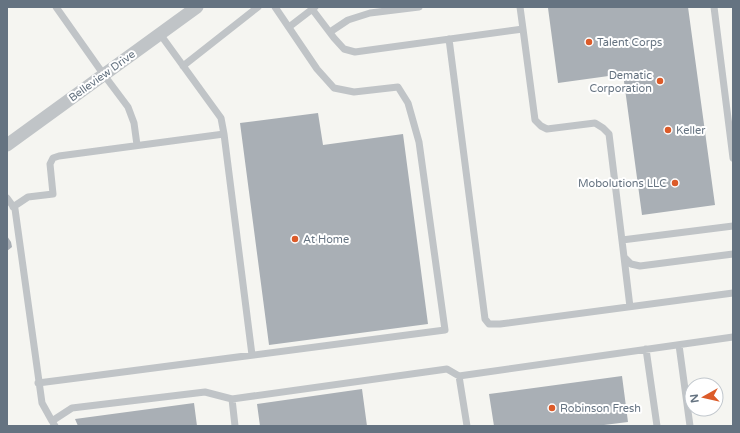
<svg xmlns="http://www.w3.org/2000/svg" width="740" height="433" font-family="'Varela Round',sans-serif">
<rect width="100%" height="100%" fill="#f5f5f1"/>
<!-- building -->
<path fill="#a9afb5" d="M558 7H688L715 205 642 215 623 74 558 83 548 8Z
M318 113 323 145 403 134 428 324 269 345 240 123Z
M7 236 11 242 12 247 7 251Z
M622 376 628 422 596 426H494L489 394Z
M362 389 367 426H260L257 404Z
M194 403 197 426H78L75 419Z"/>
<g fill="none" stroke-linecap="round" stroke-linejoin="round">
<!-- lane -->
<path stroke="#c0c4c7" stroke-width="7" d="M56 7 104 75 128 107 134 123 137 145
M714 7 733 158
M312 9 334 38 344 49 355 52 523 29 520 7
M289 27 315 7
M523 29 535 120 541 126 547 129 595 123 603 128 609 134 624 257 631 264 640 266 733 254
M330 32 348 20 370 13 419 7
M160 34 221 118 224 134 252 355
M449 39 485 319 489 324H500L733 293
M183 66 258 7
M7 198 15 209 42 403 52 421
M13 207 28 197 53 194 50 164 53 158 59 156 224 134
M622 240 733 226
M624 257 630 307
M679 345 690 426
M646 349 657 426
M459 376 467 426
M38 383 77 378 445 330 419 142 408 103 398 87 354 92 334 88 317 69 275 7
M232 399 235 426
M55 426 52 421 72 408 205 392 232 399 447 369 459 376 733 337"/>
<!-- street -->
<path stroke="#c0c4c7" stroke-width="13" d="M7 145 197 7"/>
</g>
<!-- markers -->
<g fill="#dc5b29" stroke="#fff" stroke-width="1.5">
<circle cx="589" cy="42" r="4"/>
<circle cx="660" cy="81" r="4"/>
<circle cx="668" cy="130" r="4"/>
<circle cx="675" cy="183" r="4"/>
<circle cx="295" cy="239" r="4"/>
<circle cx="552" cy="408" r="4"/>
</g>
<g text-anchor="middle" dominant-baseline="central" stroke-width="4" stroke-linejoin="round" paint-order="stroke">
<!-- poi labels -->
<g font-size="11" fill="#657381" stroke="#fff" text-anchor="start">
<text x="597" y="42">Talent Corps</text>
<text x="652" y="75" text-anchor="end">Dematic<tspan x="652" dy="13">Corporation</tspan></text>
<text x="676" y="130">Keller</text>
<text x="667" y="183" text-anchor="end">Mobolutions LLC</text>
<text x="303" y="239">At Home</text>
<text x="560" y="408">Robinson Fresh</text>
</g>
<!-- street labels -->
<g font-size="11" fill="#657381" stroke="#fff">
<text transform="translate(102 76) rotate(-36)">Belleview Drive</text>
</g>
</g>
<!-- border -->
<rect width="740" height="433" fill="none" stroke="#657381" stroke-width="16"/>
<!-- north arrow -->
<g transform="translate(704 397) rotate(262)"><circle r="19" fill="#ffffff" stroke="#c1c7cd"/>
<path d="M0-3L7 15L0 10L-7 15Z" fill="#dc5b29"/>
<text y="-6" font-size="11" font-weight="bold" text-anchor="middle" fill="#657381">N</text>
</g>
</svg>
